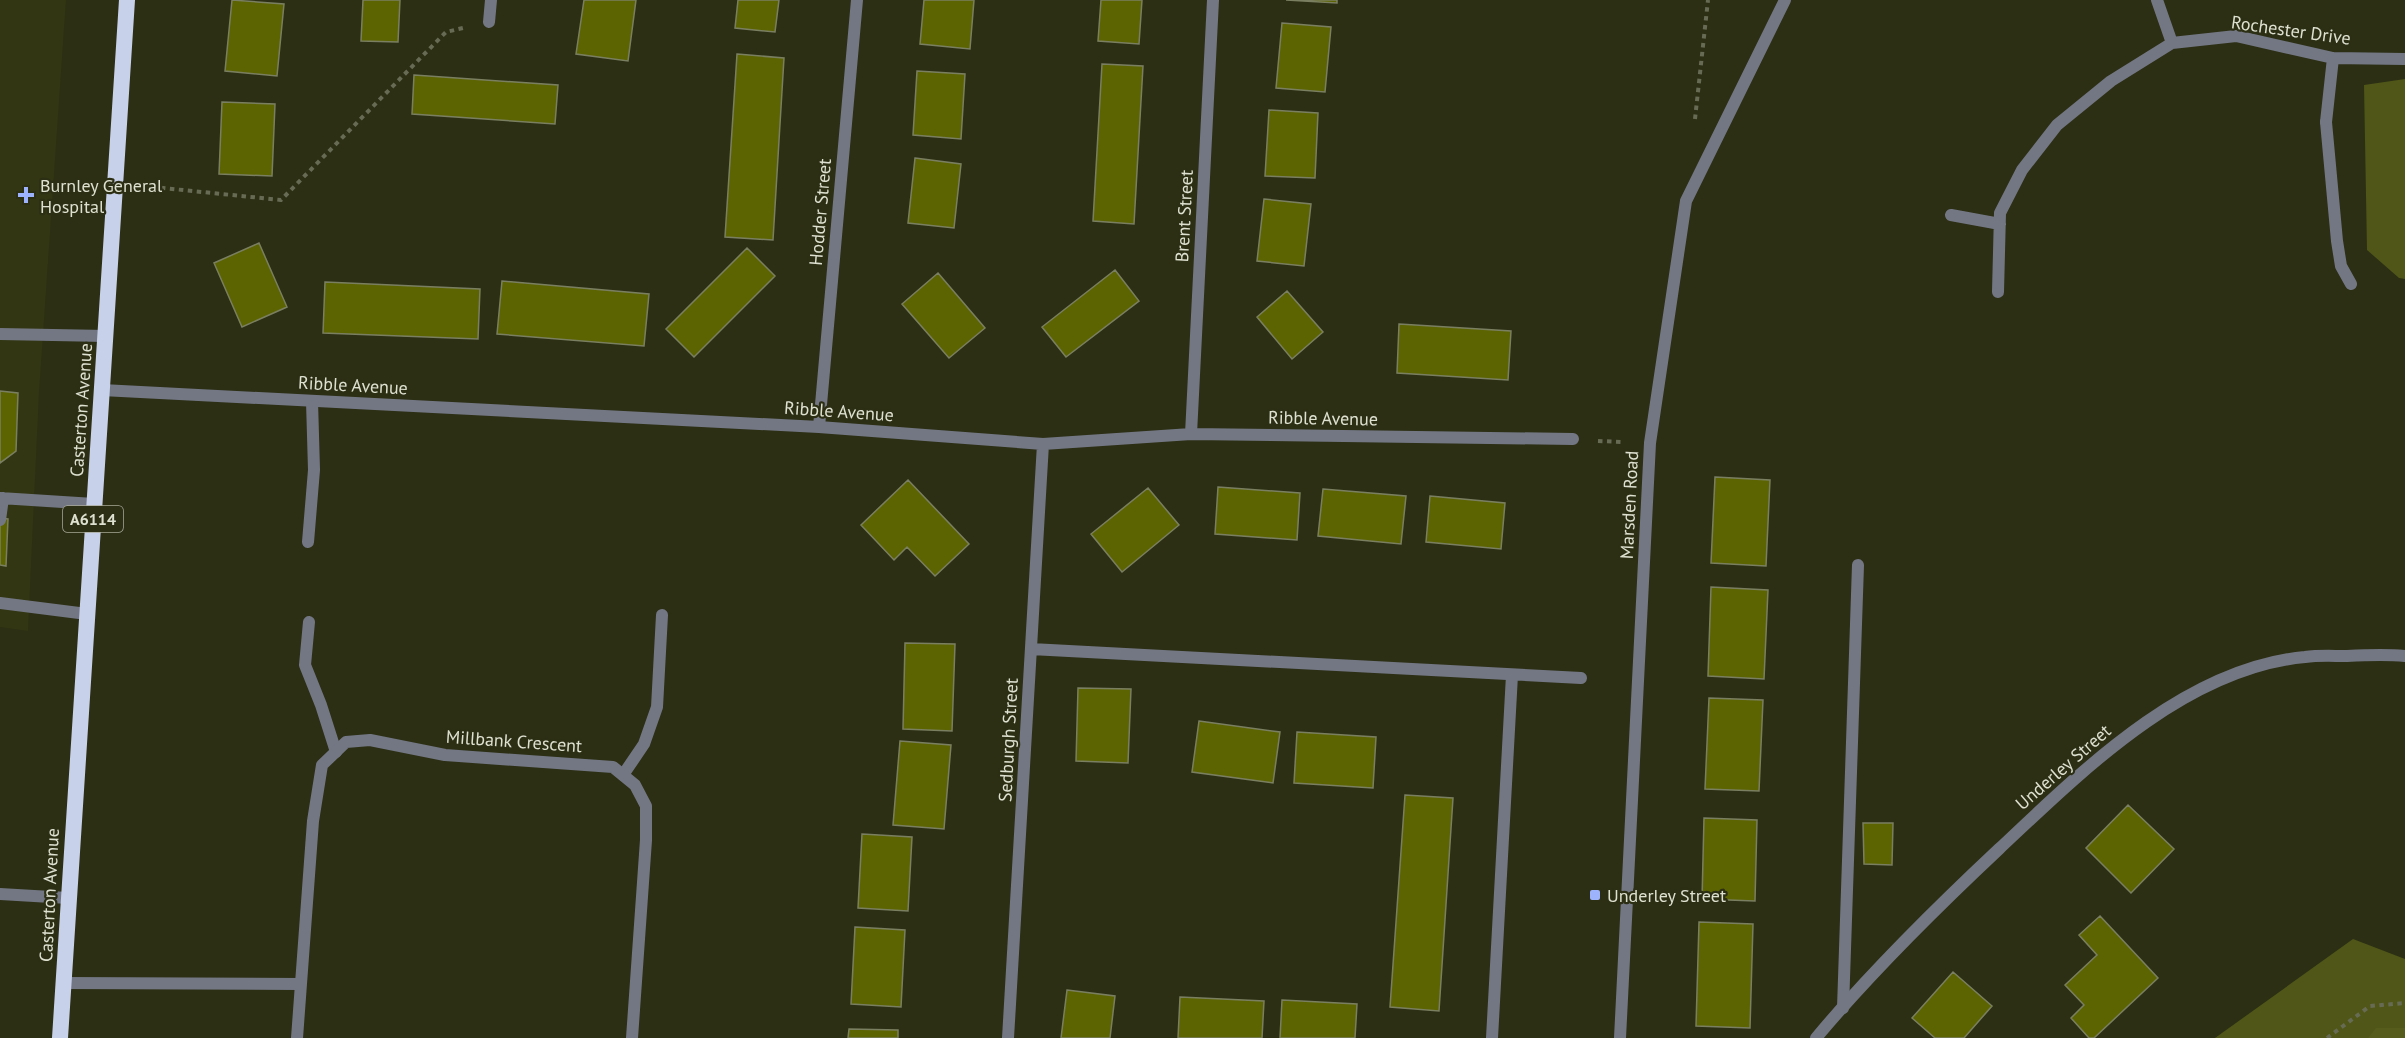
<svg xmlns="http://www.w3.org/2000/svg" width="2405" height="1038" font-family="'PT Sans',sans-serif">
<rect width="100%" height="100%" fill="#2c2f14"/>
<!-- built -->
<path fill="#323613" d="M0 0H66L39 393 28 631 0 627Z"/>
<!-- green -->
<path fill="#4f5618" d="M2405 79V279L2399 278 2367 250 2364 85Z
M2353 939 2405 959V1038H2215Z"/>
<!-- forest -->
<path fill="#565c1c" d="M2376 1028H2405V1038H2368Z"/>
<!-- building -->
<path fill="#5c6401" stroke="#7b7f61" stroke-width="1.5" d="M232 0 284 4 277 76 225 71Z
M363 0H400L398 42 361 41Z
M584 0H636L628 61 576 54Z
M738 0H779L775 32 735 28Z
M924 0H974L970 49 920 44Z
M1101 0H1142L1139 44 1098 41Z
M1286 0H1337V3Z
M1282 23 1331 27 1325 92 1276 88Z
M737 54 784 58 773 240 725 237Z
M1102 64 1143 66 1134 224 1093 221Z
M917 71 965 74 961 139 913 135Z
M414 75 558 85 555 124 412 114Z
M222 102 275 104 272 176 219 174Z
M1269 110 1318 113 1315 178 1265 176Z
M915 158 961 164 954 228 908 223Z
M1264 199 1311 204 1304 266 1257 261Z
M259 243 287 307 242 327 214 263Z
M747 248 775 276 694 357 666 329Z
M1115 270 1139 301 1066 357 1042 327Z
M938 273 985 328 949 358 902 304Z
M502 281 649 294 644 346 497 334Z
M325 282 480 289 478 339 323 333Z
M1287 291 1323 332 1292 359 1257 317Z
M1399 324 1511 331 1508 380 1397 373Z
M0 391 18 393 16 451 0 463Z
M1715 477 1770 480 1766 566 1711 563Z
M908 480 969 544 935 576 907 547 894 560 861 525Z
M1218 487 1300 493 1297 540 1215 534Z
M1148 488 1179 525 1122 572 1091 534Z
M1323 489 1406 496 1401 544 1318 536Z
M1430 496 1505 503 1501 549 1426 542Z
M0 518 8 519 6 566 0 565Z
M1711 587 1768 590 1764 679 1708 676Z
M905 643 955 644 952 731 903 729Z
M1078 688 1131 689 1128 763 1076 761Z
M1709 698 1763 700 1759 791 1705 789Z
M1199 721 1280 732 1273 783 1192 772Z
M1297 732 1376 737 1373 788 1294 783Z
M900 741 951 745 944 829 893 825Z
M1405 795 1453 798 1439 1011 1390 1007Z
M2128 805 2174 849 2131 893 2086 848Z
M1704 818 1757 820 1755 901 1702 899Z
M1863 823H1893L1892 865 1864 864Z
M862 834 912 837 908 911 858 908Z
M2100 916 2158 978 2094 1038H2089L2071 1018 2084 1005 2065 985 2097 955 2079 935Z
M1699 922 1753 924 1750 1028 1696 1026Z
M855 927 905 930 901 1007 851 1004Z
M1953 972 1992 1006 1964 1038H1935L1912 1018Z
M1067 990 1115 996 1110 1038H1061Z
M1180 997 1264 1001 1262 1038H1178Z
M1282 1000 1357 1004 1355 1038H1280Z
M849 1029 898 1030V1038H848Z"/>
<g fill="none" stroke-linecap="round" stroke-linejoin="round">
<!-- path -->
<path stroke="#686b53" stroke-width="4" stroke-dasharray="4.5 4.5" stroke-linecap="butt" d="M1695 119 1708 0
M143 186 281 200 446 32 463 28
M1598 441 1623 442
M2327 1038 2370 1006 2405 1003"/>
<!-- service -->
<path stroke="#737784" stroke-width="12" d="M2326 122 2337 241 2341 266 2351 284
M0 498 94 504
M0 520 3 498
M308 542 314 470 312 401
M0 603 87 614
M309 622 305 665 321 705 336 752
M623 775 644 744 657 707 662 615
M0 894 68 898
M1843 1008 1858 565"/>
<!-- minor -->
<path stroke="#737784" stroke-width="12" d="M2157 0 2172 43
M489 22 491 0
M2326 122 2333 58
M1951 215 2000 224
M1998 292 2000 213 2022 170 2057 125 2111 81 2172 43 2236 36 2333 58 2405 59
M0 334 106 336
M102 390 819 427 1043 444 1191 434 1573 439
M819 427 857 0
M1191 434 1213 0
M1031 649 1581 678
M63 983 301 984
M297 1038 313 821 322 765 346 742 370 740 445 755 613 767 635 785 646 806V840L632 1038
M1008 1038 1043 444
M1492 1038 1512 675
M1816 1038C1872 971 1935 909 1999 849 2082 771 2185 668 2305 657 2319 655 2333 656 2346 656 2366 655 2385 654 2405 656"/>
<!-- tertiary -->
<path stroke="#737784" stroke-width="12" d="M1620 1038 1650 443 1686 201 1785 0"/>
<!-- trunk -->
<path stroke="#c8d1ea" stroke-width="16" d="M60 1038 127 0"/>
</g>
<!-- markers -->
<g fill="#9db4fd" stroke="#2c2f14" stroke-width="2">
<path d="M23 186h6v6h6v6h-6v6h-6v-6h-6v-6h6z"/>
<rect x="1589" y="889" width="12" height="12" rx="3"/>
</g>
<g text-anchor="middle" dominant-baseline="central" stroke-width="4.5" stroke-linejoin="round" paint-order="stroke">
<!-- shield labels -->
<rect fill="#2c2f14" stroke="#a9ab98" stroke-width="1.5" x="63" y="506" width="60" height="26" rx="4.5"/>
<g font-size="16" font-weight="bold" fill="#dee0d0">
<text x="93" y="519">A6114</text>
</g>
<!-- street labels -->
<g font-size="18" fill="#dee0d0" stroke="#2c2f14">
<text transform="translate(2291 30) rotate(8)">Rochester Drive</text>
<text transform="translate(820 212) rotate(-85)">Hodder Street</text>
<text transform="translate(1184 216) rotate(-87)">Brent Street</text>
<text transform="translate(353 385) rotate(3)">Ribble Avenue</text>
<text transform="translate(81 410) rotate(-86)">Casterton Avenue</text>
<text transform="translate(839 411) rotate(4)">Ribble Avenue</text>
<text transform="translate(1323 418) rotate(1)">Ribble Avenue</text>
<text transform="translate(1629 505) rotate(-87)">Marsden Road</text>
<text transform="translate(1008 740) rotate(-87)">Sedburgh Street</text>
<text transform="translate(514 741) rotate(4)">Millbank Crescent</text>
<text transform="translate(2063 767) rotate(-41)">Underley Street</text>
<text transform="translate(49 895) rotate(-87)">Casterton Avenue</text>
</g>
<!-- poi labels -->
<g font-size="18" fill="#dee0d0" stroke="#2c2f14" text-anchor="start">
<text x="40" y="185">Burnley General<tspan x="40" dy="21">Hospital</tspan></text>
<text x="1607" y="895">Underley Street</text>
</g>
</g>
</svg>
